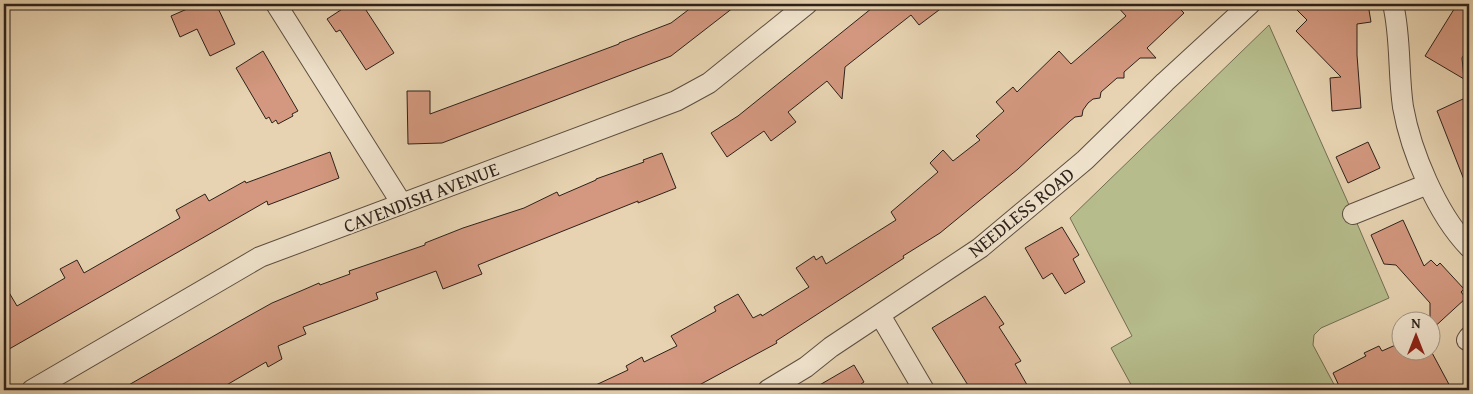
<svg xmlns="http://www.w3.org/2000/svg" width="1473" height="394" font-family="'Gentium Book Plus',serif">
<rect width="100%" height="100%" fill="#e7d3b1"/>
<filter id="stains"><feTurbulence type="fractalNoise" baseFrequency=".004" numOctaves="4"/><feColorMatrix values="0 0 0 0 .2 0 0 0 0 .09 0 0 0 0 .02 0 0 0 .5 -.17"/></filter>
<radialGradient id="worn" r=".72"><stop offset=".6" stop-color="#630" stop-opacity="0"/><stop offset="1" stop-color="#630" stop-opacity=".3"/></radialGradient>
<!-- green -->
<path fill="#b6bc8c" stroke="#726e53" d="M1269 25 1353 214 1389 298 1321 328 1314 335 1313 345 1337 390H1134L1111 348 1132 336 1070 218Z"/>
<!-- building -->
<path fill="#d3987f" stroke="#2d211a" d="M184 4H216L235 44 210 56 197 29 180 37 171 16 187 9Z
M350 4H362L394 53 366 70 340 30 336 32 327 19Z
M696 4H738L671 56 442 143 408 144 407 91H430V114L619 44V43L671 23Z
M877 4H947L919 25 911 15 845 67 842 99 827 81 788 112 796 122 771 141 764 131 727 157 711 133 738 116Z
M1115 4H1175L1184 13 1147 48 1156 58H1140L1124 72V78H1117L1101 92 1100 98 1093 99 1088 103 1083 110 1082 116 1075 117 1070 121 1018 169 940 233 903 256 904 258 776 341 777 343 690 390H585L628 370 626 366 642 357 644 362 677 346 671 336 716 311 714 307 738 294 753 318 761 314 762 316 809 287 796 268 814 256 816 260 822 256 826 264 896 220 891 212 938 172 930 163 943 150 953 161 980 140 976 136 1004 111 996 102 1013 87 1017 92 1059 51 1071 64 1126 16Z
M1291 4H1368L1371 22 1357 24V55L1361 108 1332 111 1330 78 1341 77 1296 31 1307 20Z
M1456 6 1469 13V46L1462 58 1464 79 1425 56Z
M263 51 298 111 292 114 293 116 278 124 276 120 272 123 269 117 266 119 236 68Z
M1463 99 1469 115 1468 190 1437 111Z
M1368 142 1380 168 1348 183 1336 157Z
M330 152 339 178 268 205 267 201 4 352V284L17 306 65 278 60 269 77 260 84 273 180 218 176 210 205 194 209 201 245 181 246 183Z
M662 153 676 188 638 203V201L478 265 482 274 443 289 436 271 376 293 378 299 303 327 306 334 278 346 282 359 268 367 266 362 218 390H120L238 322 272 303 303 290 319 283 320 285 350 274 349 271 425 245V243L463 228 524 208 557 192 559 196 596 180V179L644 162 643 160Z
M1403 220 1424 266 1431 260 1437 266 1440 263 1464 289 1461 292 1466 298 1430 331V303L1396 265 1384 264 1371 235Z
M1062 227 1079 255 1073 259 1085 282 1065 294 1052 273 1043 279 1025 248Z
M985 296 1004 324 999 327 1021 361 1015 364 1030 390H971L932 328Z
M1400 343V352H1430V349L1452 390H1341L1333 373 1366 356 1364 353 1379 346 1382 351Z
M854 365 864 382 861 384 865 390H811Z"/>
<g fill="none" stroke-linecap="round" stroke-linejoin="round">
<!-- minor casing -->
<g stroke="#5c4e40" stroke-width="22">
<path id="minor" d="M276 4 402 204
M1393 4C1401 37 1398 73 1403 107 1411 152 1437 214 1469 247
M1353 214 1428 184
M880 315 924 390
M1467 340 1469 337
M32 390 260 257 676 101 709 83 807 4
M768 390 806 367 831 347 980 248 1085 160 1165 82 1250 4"/>
</g>
<!-- minor -->
<use href="#minor" stroke="#efe2cc" stroke-width="20"/>
</g>
<g text-anchor="middle" dominant-baseline="central" stroke-width="4" stroke-linejoin="round" paint-order="stroke">
<!-- street labels -->
<g font-size="19" fill="#2d211a" stroke="#efe2cc">
<text transform="translate(421 197) rotate(-21)">CAVENDISH AVENUE</text>
<text transform="translate(1021 212) rotate(-39)">NEEDLESS ROAD</text>
</g>
</g>
<!-- margin -->
<rect width="1473" height="394" fill="none" stroke="#e7d3b1" stroke-width="20"/>
<rect x="5" y="5" width="1463" height="384" fill="none" stroke="#2d211a" stroke-width="2.5"/>
<rect x="10" y="10" width="1453" height="374" fill="none" stroke="#2d211a"/>
<!-- north arrow -->
<g transform="translate(1416 336)"><circle r="24" fill="#efe2cc" stroke="#a19585"/>
<path d="M0-4L9 19L0 12L-9 19Z" fill="#8f2418"/>
<text y="-8" font-size="14" font-weight="bold" text-anchor="middle" fill="#2d211a">N</text>
</g>
<rect width="100%" height="100%" filter="url(#stains)"/>
<rect width="100%" height="100%" fill="url(#worn)"/>
</svg>
